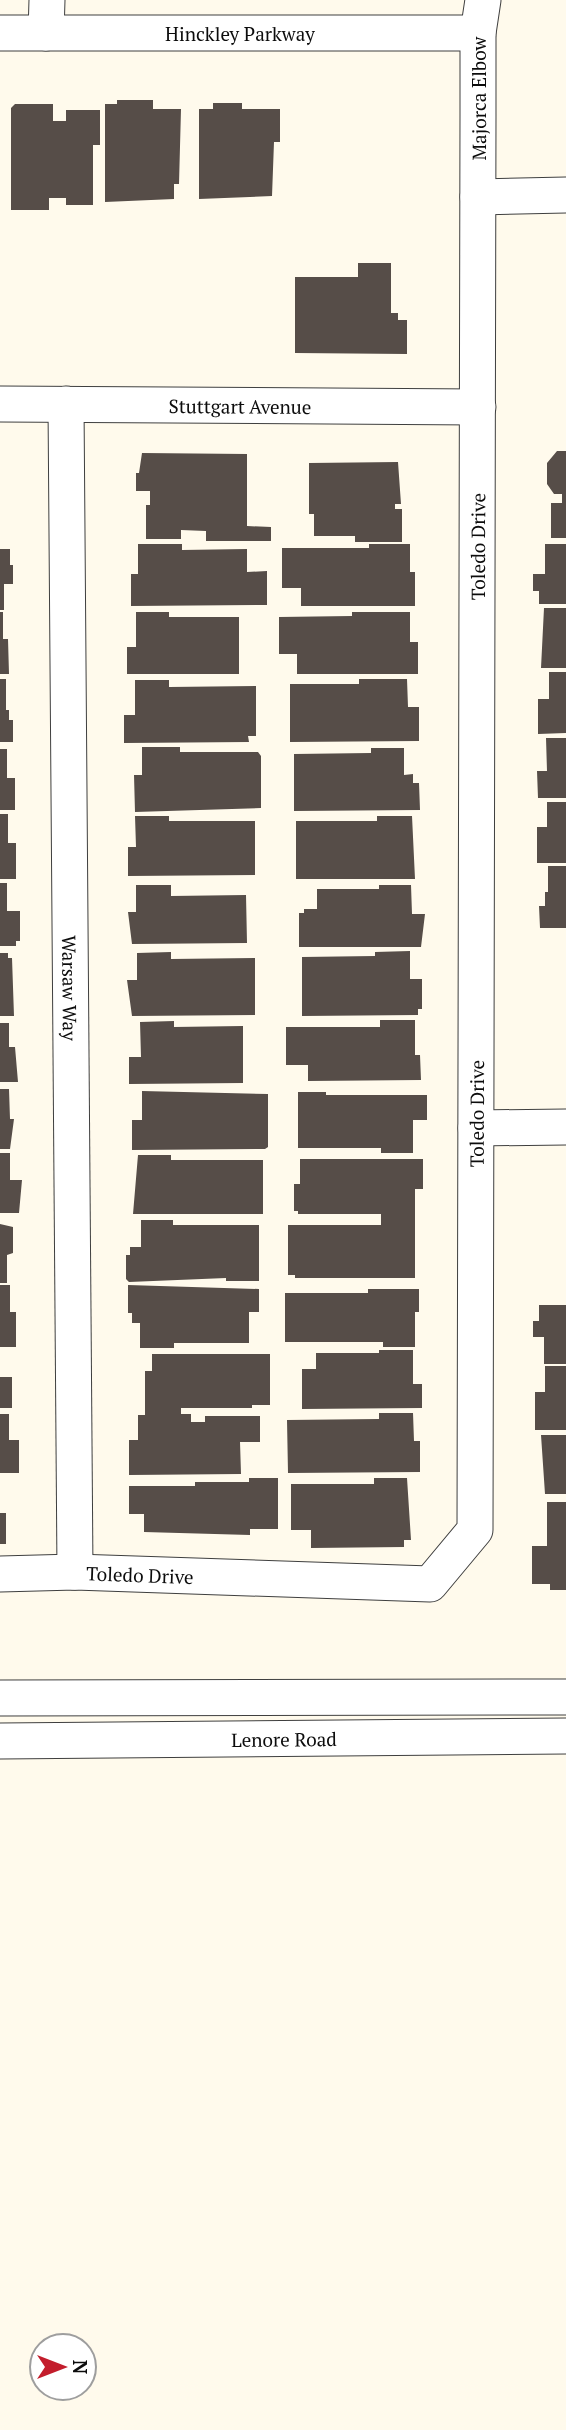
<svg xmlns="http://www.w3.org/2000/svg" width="566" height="2430" font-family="'PT Serif',serif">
<rect width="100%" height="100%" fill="#fffaec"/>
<!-- building -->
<path fill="#564d48" d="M117 100H153V109H181L179 184H174V199L105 202V104H117Z
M213 103H242V109H280V142H274L272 196 199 199V109H213Z
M15 104H53V121H66V110H100V145H93V205H66V198H49V210H11V108Z
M358 263H391V313H398V320H407V354L295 353V277H358Z
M557 451H566V538H551V503H562V494H554L547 484V463Z
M142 453 247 454V526L271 527V541H206V531L181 530V539H146V505H150V491H136V473H139Z
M398 462 401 504H395V509H402V542H355V536H314V514H309V463Z
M138 544H182V550L247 549V572L267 571V605L131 606V574H138Z
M369 544H410V572H415V606H301V588H282V548H369Z
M545 544H566V604H539V591H533V574H545Z
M0 549H10V565H13V584H4V610H0Z
M544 608H566V668H541Z
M0 612H3V639H8L9 674H0Z
M136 612H169V617H239V674H127V647H136Z
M352 612H410V642H418V674H297V654H279V617L352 616Z
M549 672H566V733L538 734V699H549Z
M0 679H6V710H9V720H13V742H0Z
M359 679H407L408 707H419V741L290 742V684H359Z
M135 680H169V687L256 686V736H248L249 742 124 743V715H135Z
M546 738H566V798H538L537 771H547Z
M142 747H180V752H258L261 756V808L135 812 134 775H142Z
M371 748H404V775L413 774V783H419L420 810 294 811V754L371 753Z
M0 749H7V778H15V810H0Z
M547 802H566V863H537V827H547Z
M0 814H8V843H16V879H0Z
M135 816H169V821H255V875L128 876V847H136Z
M377 816H412L415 879H296V821H377Z
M548 866H566V928H540L539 906H545V892H548Z
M0 883H7V911H20V941H16V946H0Z
M136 885H171V896L246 895 247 943 132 944 128 912H136Z
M379 885H411L412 914H425L421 947H299V913H304V909H317V889H379Z
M410 951V979H422V1009H418V1015L302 1016V957L375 956V952Z
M171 952V959L255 958V1015L132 1016 127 980H137V953Z
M0 953H8V958H12L14 1016H0Z
M380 1020H415V1055H420L421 1080 308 1081V1065H286V1027H380Z
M174 1021V1027L243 1026V1083L129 1084V1057H141L140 1022Z
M0 1023H9V1047H15L18 1082H0Z
M0 1089H9L10 1119H14L10 1149H0Z
M142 1091 268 1094V1147L265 1149 132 1150V1120H142Z
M298 1092H326V1095H427V1120H413V1153H381V1148H298Z
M0 1153H10V1180H22L19 1213H0Z
M138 1155H171V1160H263V1214H133Z
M300 1159H423V1189H415V1278H295V1275H288V1225H381V1214H298V1211H294V1184H300Z
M141 1220H173V1225H259V1281H226V1278L129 1282 126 1279V1255H130V1247H141Z
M0 1224 13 1227V1253L7 1255V1283H0Z
M0 1285H10V1312H16V1347H0Z
M128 1285 259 1289V1312H249V1343H174V1348H140V1323H132V1313H128Z
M368 1289H419V1312H415V1347H383V1342H285V1293H368Z
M539 1305H566V1364H544V1337H533V1321H539Z
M379 1350H413V1384H422V1408L302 1409V1369H316V1353H379Z
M152 1354H270V1405H252V1408H181V1414H191V1422H205V1416H260V1442H240L241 1474 129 1475V1440H138V1415H145V1371H152Z
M545 1366H566V1430H535V1392H545Z
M0 1377H12V1408H0Z
M379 1413H413L414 1441H420V1472L288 1473 287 1420 379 1419Z
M0 1414H9V1440H19V1473H0Z
M541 1435H566V1494H545Z
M249 1478H278V1529H250V1535L144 1532V1514H129V1486H195V1482H249Z
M374 1478H407L411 1540H404V1547L311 1548V1530H291V1484H374Z
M547 1502H566V1590H550V1584H532V1546H547Z
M0 1513H6V1544H0Z"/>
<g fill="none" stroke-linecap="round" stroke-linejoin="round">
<!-- minor casing -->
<g stroke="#3f3f3f" stroke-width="37">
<g id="minor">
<path id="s1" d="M0 33H478"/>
<path d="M46 33 47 0"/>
<path d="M478 197 566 195"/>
<path id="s2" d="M0 404 478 407"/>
<path id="s3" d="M66 404 75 1572"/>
<path d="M476 1128 566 1127"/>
<path id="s4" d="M0 1574 75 1572 430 1584 475 1530 478 114V33L483 0"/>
<path d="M0 1698 566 1697"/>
<path id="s5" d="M0 1741 566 1736"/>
</g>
</g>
<!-- minor -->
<use href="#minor" stroke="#fff" stroke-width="35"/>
</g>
<g text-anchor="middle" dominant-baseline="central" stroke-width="7" stroke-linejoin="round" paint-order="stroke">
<!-- street labels -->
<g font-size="19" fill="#0c0c0c" stroke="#fff">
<text stroke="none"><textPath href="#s1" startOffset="240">Hinckley Parkway</textPath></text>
<text stroke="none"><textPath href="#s4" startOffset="1932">Majorca Elbow</textPath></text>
<text stroke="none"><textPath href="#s2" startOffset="240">Stuttgart Avenue</textPath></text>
<text stroke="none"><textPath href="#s4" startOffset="1484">Toledo Drive</textPath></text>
<text stroke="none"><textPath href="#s3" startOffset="584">Warsaw Way</textPath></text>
<text stroke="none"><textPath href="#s4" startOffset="917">Toledo Drive</textPath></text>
<text stroke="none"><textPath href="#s4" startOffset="140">Toledo Drive</textPath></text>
<text stroke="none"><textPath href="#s5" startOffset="284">Lenore Road</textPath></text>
</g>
</g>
<!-- north arrow -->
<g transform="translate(63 2367) rotate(90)"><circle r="33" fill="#ffffff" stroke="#9e9e9e" stroke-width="2"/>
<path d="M0-5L12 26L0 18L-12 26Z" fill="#c31d2c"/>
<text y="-10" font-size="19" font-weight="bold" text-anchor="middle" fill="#0c0c0c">N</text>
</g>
</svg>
